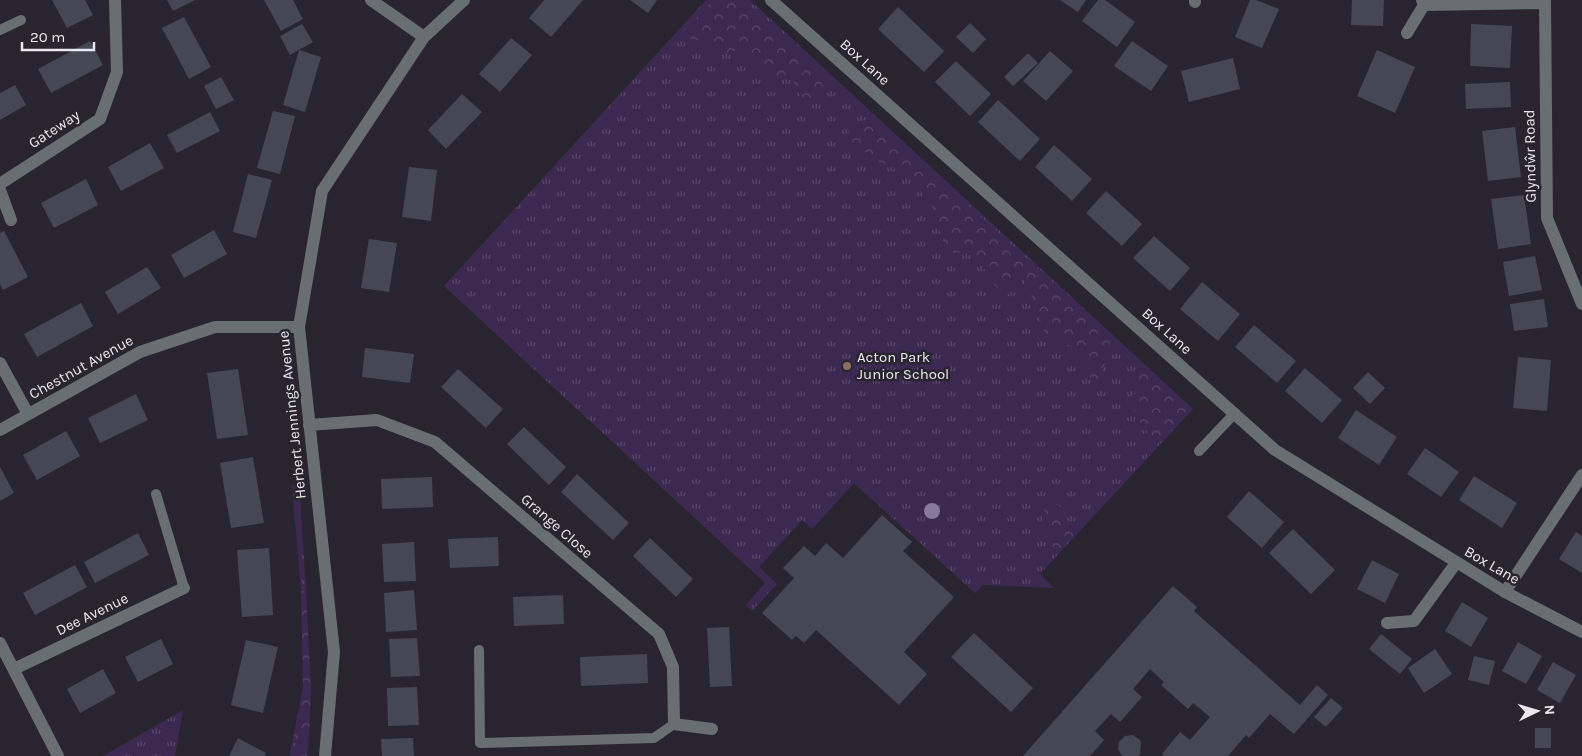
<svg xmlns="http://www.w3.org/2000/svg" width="1582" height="756" font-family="Karla,sans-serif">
<defs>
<pattern id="grass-tufts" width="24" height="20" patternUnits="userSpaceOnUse" patternTransform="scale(1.25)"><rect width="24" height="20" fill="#3c2951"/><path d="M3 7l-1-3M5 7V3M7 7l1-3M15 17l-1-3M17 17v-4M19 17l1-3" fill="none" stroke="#58486a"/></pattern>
<pattern id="forest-crowns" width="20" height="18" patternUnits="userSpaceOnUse" patternTransform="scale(1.25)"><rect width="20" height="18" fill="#3c2951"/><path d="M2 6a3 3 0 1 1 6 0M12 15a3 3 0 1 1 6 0" fill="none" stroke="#58486a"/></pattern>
</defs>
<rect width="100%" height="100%" fill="#292530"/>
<!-- grass -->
<path fill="url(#grass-tufts)" d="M706 0H750L1193 409 1040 574 1054 588 983 585 975 593 854 483 812 529 802 520 759 567 777 584 752 611 746 605 765 583 444 286Z
M299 483 306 591H301L292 485Z
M183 710 175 756H103Z
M309 737 307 756H290L292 744Z"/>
<!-- forest -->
<path fill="url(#forest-crowns)" d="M713 0H743L824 73 820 78 823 87 821 97 811 104 801 99 795 83 784 77 771 78 757 69 743 47 736 51 723 53 710 49 702 41 686 38 683 31Z
M870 116 1110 334C1111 352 1105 365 1097 380L1088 377 1087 369 1075 348 1049 336 1043 329 1038 310 1021 274 1016 272C1008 280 1007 284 1008 295 1000 291 989 282 989 273L984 269V263L978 262 968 253H954L945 246 937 225 933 207 924 199 921 191 906 174 875 160 863 150 856 149 849 145V132L852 122 867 120Z
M1142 364 1190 409 1155 447 1145 439V434L1148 432 1142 428 1131 402V397L1138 391C1134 378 1128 375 1142 364Z
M1052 504C1068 506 1064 517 1070 525 1072 527 1075 529 1077 531L1056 554 1049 538 1050 531 1044 527 1042 517 1045 508Z
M301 591H306L311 687 309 737 292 744 303 687Z"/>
<!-- building -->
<path fill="#464754" d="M52 0H85L93 15 67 28Z
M167 0H195L173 11Z
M264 0H293L303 19 281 31Z
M544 0H583L551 37 529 18Z
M630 0H657L648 13Z
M1060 0H1086L1078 12Z
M1098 0H1105L1135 22 1117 47 1082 21Z
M1250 0H1256L1279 9 1262 48 1235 37Z
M1352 0H1384L1383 26 1351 25Z
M898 7 944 51 924 72 878 29Z
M184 17 211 67 189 79 162 28Z
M970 23 986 39 973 53 956 37Z
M302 24 313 42 290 55 280 36Z
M1471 24 1512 26 1510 68 1470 66Z
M511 38 532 55 500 92 479 74Z
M90 41 103 65 51 93 38 69Z
M1132 41 1168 66 1151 91 1114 66Z
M299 50 321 57 305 112 283 105Z
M1377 50 1415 67 1395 113 1357 96Z
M1050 51 1073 71 1046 101 1023 81Z
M1028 53 1038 63 1013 86 1004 77Z
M1233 58 1240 89 1189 102 1181 71Z
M956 61 991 94 970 116 935 82Z
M221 77 234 100 216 109 204 86Z
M1510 82 1511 107 1466 109 1465 84Z
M15 85 26 105 0 120V93Z
M462 94 482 112 446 149 428 130Z
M998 100 1040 139 1020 161 978 122Z
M273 111 295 116 280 174 257 168Z
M210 112 220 131 177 153 167 135Z
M1515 127 1521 177 1488 181 1482 131Z
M150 143 164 168 121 191 108 167Z
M1054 145 1092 179 1072 201 1035 167Z
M409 167 437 170 431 221 402 217Z
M248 174 272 180 256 238 233 232Z
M86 179 98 205 54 228 41 203Z
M1106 191 1142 224 1122 246 1086 213Z
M1524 195 1531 244 1498 249 1491 199Z
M214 230 227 254 184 278 171 255Z
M4 231 28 277 3 290 0 284V233Z
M1154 236 1190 268 1170 291 1133 258Z
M369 239 397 243 389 292 361 288Z
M1535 256 1542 290 1509 296 1503 262Z
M147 267 161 288 118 314 105 292Z
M1202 282 1240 314 1218 341 1180 309Z
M1544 299 1548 327 1514 331 1510 304Z
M81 303 93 326 37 357 24 334Z
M1254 325 1296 361 1277 383 1235 347Z
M365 348 414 354 410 383 362 377Z
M1518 357 1551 360 1547 411 1513 408Z
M1305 368 1342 400 1322 423 1285 391Z
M238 369 248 435 217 439 207 373Z
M458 369 503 409 486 428 441 387Z
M1368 372 1385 388 1370 404 1353 388Z
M136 394 148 420 100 443 88 418Z
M1356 410 1397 437 1379 465 1338 438Z
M524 427 566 467 549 485 507 444Z
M66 431 80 456 37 480 23 455Z
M1425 448 1459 472 1441 497 1407 474Z
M253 457 264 523 231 528 220 463Z
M0 467 14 493 0 501Z
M577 474 629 523 613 540 561 492Z
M1474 476 1517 503 1502 528 1459 500Z
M432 477 433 507 382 509 381 479Z
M1249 491 1284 522 1262 548 1227 517Z
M882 515 912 542 903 551 954 597 904 652 927 674 899 705 816 630 804 643 796 636 792 640 762 613 794 578 783 568 804 546 815 556 826 543 843 558Z
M1293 529 1335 570 1311 594 1269 553Z
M1576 532 1582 536V573L1559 559Z
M138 533 149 555 95 583 84 562Z
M498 537 499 566 450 568 448 539Z
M650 538 693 579 676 597 633 556Z
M414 542 416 581 384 582 382 544Z
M269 548 273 615 242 617 237 550Z
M1372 560 1399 574 1385 603 1357 589Z
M75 565 87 587 35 615 23 593Z
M1173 586 1197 607 1194 611 1300 705 1317 685 1328 695 1294 734 1270 714 1249 738 1246 735 1228 756H1164L1162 754 1180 732 1190 740 1210 717 1193 703 1188 709 1161 685 1164 682 1150 669 1133 689 1142 697 1120 722 1111 714 1095 731 1104 740 1090 756H1023Z
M414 590 417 630 386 632 384 593Z
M563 595 564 624 514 626 513 597Z
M1462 602 1488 618 1471 647 1445 631Z
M729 627 732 686 710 687 707 628Z
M974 633 1033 688 1011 712 951 657Z
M1381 634 1412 659 1400 674 1369 649Z
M417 638 420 676 391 677 389 639Z
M161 639 173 664 138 682 125 657Z
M246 640 278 647 263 713 231 705Z
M1518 642 1542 656 1526 684 1502 671Z
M1435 649 1452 674 1424 693 1408 668Z
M647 654 648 683 581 686 580 657Z
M1474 656 1495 661 1489 685 1468 680Z
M1553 662 1576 675 1560 703 1537 690Z
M103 669 116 693 80 713 67 689Z
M417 687 419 725 388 726 387 688Z
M1331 698 1343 708 1326 727 1314 717Z
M1535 728H1551V748H1535Z
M1133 735 1140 740 1141 743 1140 755 1138 756H1122L1118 749 1119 742 1125 736Z
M238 738 266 753 265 756H229Z
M413 738 414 756H382L381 739Z"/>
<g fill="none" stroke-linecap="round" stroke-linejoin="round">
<!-- service -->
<path stroke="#686e72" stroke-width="10" d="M0 30 21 20
M1199 451 1235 413
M156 494 184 588
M479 650 480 743 654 738 674 724"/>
<!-- minor -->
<path stroke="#686e72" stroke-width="12" d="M371 0 424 37
M1195 0V2
M1545 0 1547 218 1582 304
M1424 5 1545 3
M1407 33 1424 5 1422 0
M0 184 100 119 117 72 115 0
M0 190 11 220
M0 363 28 414
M309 425 377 420 435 442 659 634 673 667 674 724 712 729
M0 430 140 352 215 327H299
M1505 592 1582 475
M1387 623 1414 621 1456 563
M0 643 58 756
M14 669 184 588
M325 756 334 652 299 327 322 191 424 37 464 0"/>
<!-- tertiary -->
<path stroke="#686e72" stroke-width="12" d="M771 0 1275 450 1505 592 1582 632"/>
</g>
<!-- trees -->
<circle fill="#88779f" cx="932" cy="511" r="8"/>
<!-- markers -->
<circle fill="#8d6e63" stroke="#292530" stroke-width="2" cx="847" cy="366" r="5"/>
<g text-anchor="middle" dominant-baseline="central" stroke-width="5" stroke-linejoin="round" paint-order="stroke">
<!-- street labels -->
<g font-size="15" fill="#ebe8ef" stroke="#292530">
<text transform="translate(865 62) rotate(42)">Box Lane</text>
<text transform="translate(54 129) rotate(-33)">Gateway</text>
<text transform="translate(1530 156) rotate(-91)">Glyndŵr Road</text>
<text transform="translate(1167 331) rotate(42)">Box Lane</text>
<text transform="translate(81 367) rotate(-29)">Chestnut Avenue</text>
<text transform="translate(292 415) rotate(-96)">Herbert Jennings Avenue</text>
<text transform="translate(557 526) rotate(41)">Grange Close</text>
<text transform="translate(1492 565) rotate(30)">Box Lane</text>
<text transform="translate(92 614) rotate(-26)">Dee Avenue</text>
</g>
<!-- poi labels -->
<g font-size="15" fill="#ebe8ef" stroke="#292530" text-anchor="start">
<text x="857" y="357">Acton Park<tspan x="857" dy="17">Junior School</tspan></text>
</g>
</g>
<!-- north arrow -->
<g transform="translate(1537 711) rotate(85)" stroke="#292530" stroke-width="4" paint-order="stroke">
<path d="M0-4L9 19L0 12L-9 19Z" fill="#ebe8ef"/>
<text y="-8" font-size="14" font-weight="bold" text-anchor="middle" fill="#ebe8ef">N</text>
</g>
<!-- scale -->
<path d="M22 42v8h72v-8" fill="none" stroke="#ebe8ef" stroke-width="2.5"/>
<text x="30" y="42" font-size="15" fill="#ebe8ef" stroke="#292530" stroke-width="4" paint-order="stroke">20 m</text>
</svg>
